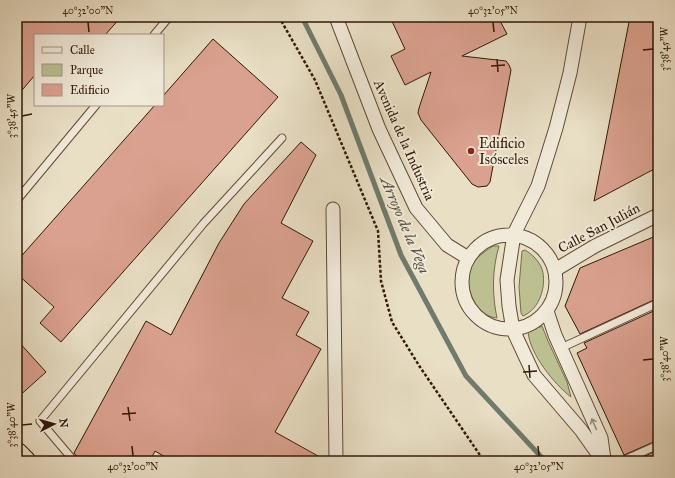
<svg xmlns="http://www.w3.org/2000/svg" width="675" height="478" font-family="'IM FELL Great Primer',serif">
<rect width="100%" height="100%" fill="#e9dfc5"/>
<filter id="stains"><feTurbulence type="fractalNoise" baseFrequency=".005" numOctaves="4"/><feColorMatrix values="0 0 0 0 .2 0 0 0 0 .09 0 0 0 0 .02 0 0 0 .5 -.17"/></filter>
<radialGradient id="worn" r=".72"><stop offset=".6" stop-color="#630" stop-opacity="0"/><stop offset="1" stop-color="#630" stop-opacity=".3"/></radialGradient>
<!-- green -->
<path fill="#bcc090" stroke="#776c4c" d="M493 246H499C492 270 492 294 497 318 476 317 462 285 471 267 475 258 484 252 493 246Z
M525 250C532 254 539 261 542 269 547 285 540 309 523 316L521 313 519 287 522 251Z
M542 326 548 341 567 382 571 397C554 384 530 354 528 332Z"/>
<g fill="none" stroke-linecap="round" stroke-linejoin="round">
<!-- stream -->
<path stroke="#6f7b6c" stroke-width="5" d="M302 17 341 95 401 255 466 376 545 461"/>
</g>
<!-- building -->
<path fill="#dba190" stroke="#321907" d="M17 17H121L105 35H35V75L17 96Z
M390 17H498L507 34 462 56 506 61 509 65 511 70 490 182 487 186 478 187 472 184 421 120 418 113 419 108 431 72 405 85 391 56 405 49Z
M630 17H658V167L594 201Z
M213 39 278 97 61 342 40 323 54 307 17 274V261L155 105H163V96Z
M301 142 316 155 281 223 313 241 282 298 309 312 296 335 321 349 275 432 327 461H172L155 451 150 461H81L79 459 74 453 146 321 171 335 219 243 244 204Z
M658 235V298L580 334 565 306 580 268Z
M658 309V440L624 455 577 353 587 348 584 343Z
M17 340 46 372 17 398Z
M658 450V461H634Z"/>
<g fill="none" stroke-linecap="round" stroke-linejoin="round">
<!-- lane casing -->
<g stroke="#604a36" stroke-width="9">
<path id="lane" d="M154 35 169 17
M17 200 96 105
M561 348 658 303
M74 461 40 421 203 224 282 138
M622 461 658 445"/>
</g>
<!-- street casing -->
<g stroke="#604a36" stroke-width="15">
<path id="street" d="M336 17 379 129 416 208 447 245 468 258
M580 17 570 73 556 128 538 186 514 234 507 280 509 306 513 330 534 375 581 430 603 461
M333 209 336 461
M462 282a47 47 0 1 1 94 0a47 47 0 1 1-94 0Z
M555 270 595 246 658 215
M547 311 555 335 601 438 604 459"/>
</g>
<!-- highway casing -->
<g stroke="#321907" stroke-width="24">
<path id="highway" d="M17 454 24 461"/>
</g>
<!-- path -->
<path stroke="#321907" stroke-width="2.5" stroke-dasharray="3 2" stroke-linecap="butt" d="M279 17 315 80 378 231 381 281 392 322 420 367 484 461"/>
<!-- lane -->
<use href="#lane" stroke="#f1ead9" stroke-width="7"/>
<!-- street -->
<use href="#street" stroke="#f1ead9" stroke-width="13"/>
<!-- highway -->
<use href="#highway" stroke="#e9dfc5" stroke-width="22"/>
</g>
<!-- one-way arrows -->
<defs><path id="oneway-shaft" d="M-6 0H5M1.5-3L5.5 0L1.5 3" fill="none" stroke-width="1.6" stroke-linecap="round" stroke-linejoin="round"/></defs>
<use stroke="#9b8c7a" href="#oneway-shaft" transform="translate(594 424) rotate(-114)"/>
<!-- ticks -->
<path fill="none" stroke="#321907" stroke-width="1.5" d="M88 22 89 32M493 22 494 32M643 50 653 49M497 59 498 72M491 66 505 65M22 116 32 114M643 360 653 359M529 365 530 378M523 372 537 371M128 407 130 421M122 414 136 413M22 425 32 424M132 446 133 456M538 446 539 456"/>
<!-- markers -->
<circle fill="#8f2418" stroke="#f1ead9" stroke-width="1.5" cx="471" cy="151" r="4"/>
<g text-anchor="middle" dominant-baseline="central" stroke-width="4" stroke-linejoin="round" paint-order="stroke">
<!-- street labels -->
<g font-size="14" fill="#321907" stroke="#f1ead9">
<text transform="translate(404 140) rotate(66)">Avenida de la Industria</text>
<text transform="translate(599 228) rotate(-28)">Calle San Julián</text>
</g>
<!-- poi labels -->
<g font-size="14" fill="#321907" stroke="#f1ead9" text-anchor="start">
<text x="479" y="143">Edificio<tspan x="479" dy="16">Isósceles</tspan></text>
</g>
<!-- water labels -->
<g font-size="15" font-style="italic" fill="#565242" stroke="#f1ead9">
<text transform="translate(405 225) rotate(67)">Arroyo de la Vega</text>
</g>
</g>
<!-- margin -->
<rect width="675" height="478" fill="none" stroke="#e9dfc5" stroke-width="44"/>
<!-- legend -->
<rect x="34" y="34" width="130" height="72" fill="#f1ead9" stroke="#a59685"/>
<rect x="42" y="47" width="20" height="6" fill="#f1ead9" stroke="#a59685"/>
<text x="70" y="54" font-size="12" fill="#321907">Calle</text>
<rect x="42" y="64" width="20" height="12" fill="#bcc090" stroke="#a59685"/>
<text x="70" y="74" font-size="12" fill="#321907">Parque</text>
<rect x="42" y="84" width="20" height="12" fill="#dba190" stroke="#a59685"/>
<text x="70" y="94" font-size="12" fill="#321907">Edificio</text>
<!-- north arrow -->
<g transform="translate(54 424) rotate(84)" stroke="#f1ead9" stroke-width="3" paint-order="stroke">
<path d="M0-3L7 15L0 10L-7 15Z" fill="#321907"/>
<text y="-6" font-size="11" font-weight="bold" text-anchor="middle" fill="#321907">N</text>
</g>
<rect x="22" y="22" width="631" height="434" fill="none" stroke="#321907" stroke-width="1.5"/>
<g font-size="10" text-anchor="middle" fill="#321907">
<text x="88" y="14">40°32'00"N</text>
<text x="493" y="14">40°32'05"N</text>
<text transform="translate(664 49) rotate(-90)" y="4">3°38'45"W</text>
<text transform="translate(11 116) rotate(-90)" y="4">3°38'45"W</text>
<text transform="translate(664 359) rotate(-90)" y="4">3°38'40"W</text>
<text transform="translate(11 425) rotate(-90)" y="4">3°38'40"W</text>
<text x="133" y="470">40°32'00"N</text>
<text x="539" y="470">40°32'05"N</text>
</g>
<rect width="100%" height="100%" filter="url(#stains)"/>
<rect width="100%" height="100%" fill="url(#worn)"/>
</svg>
